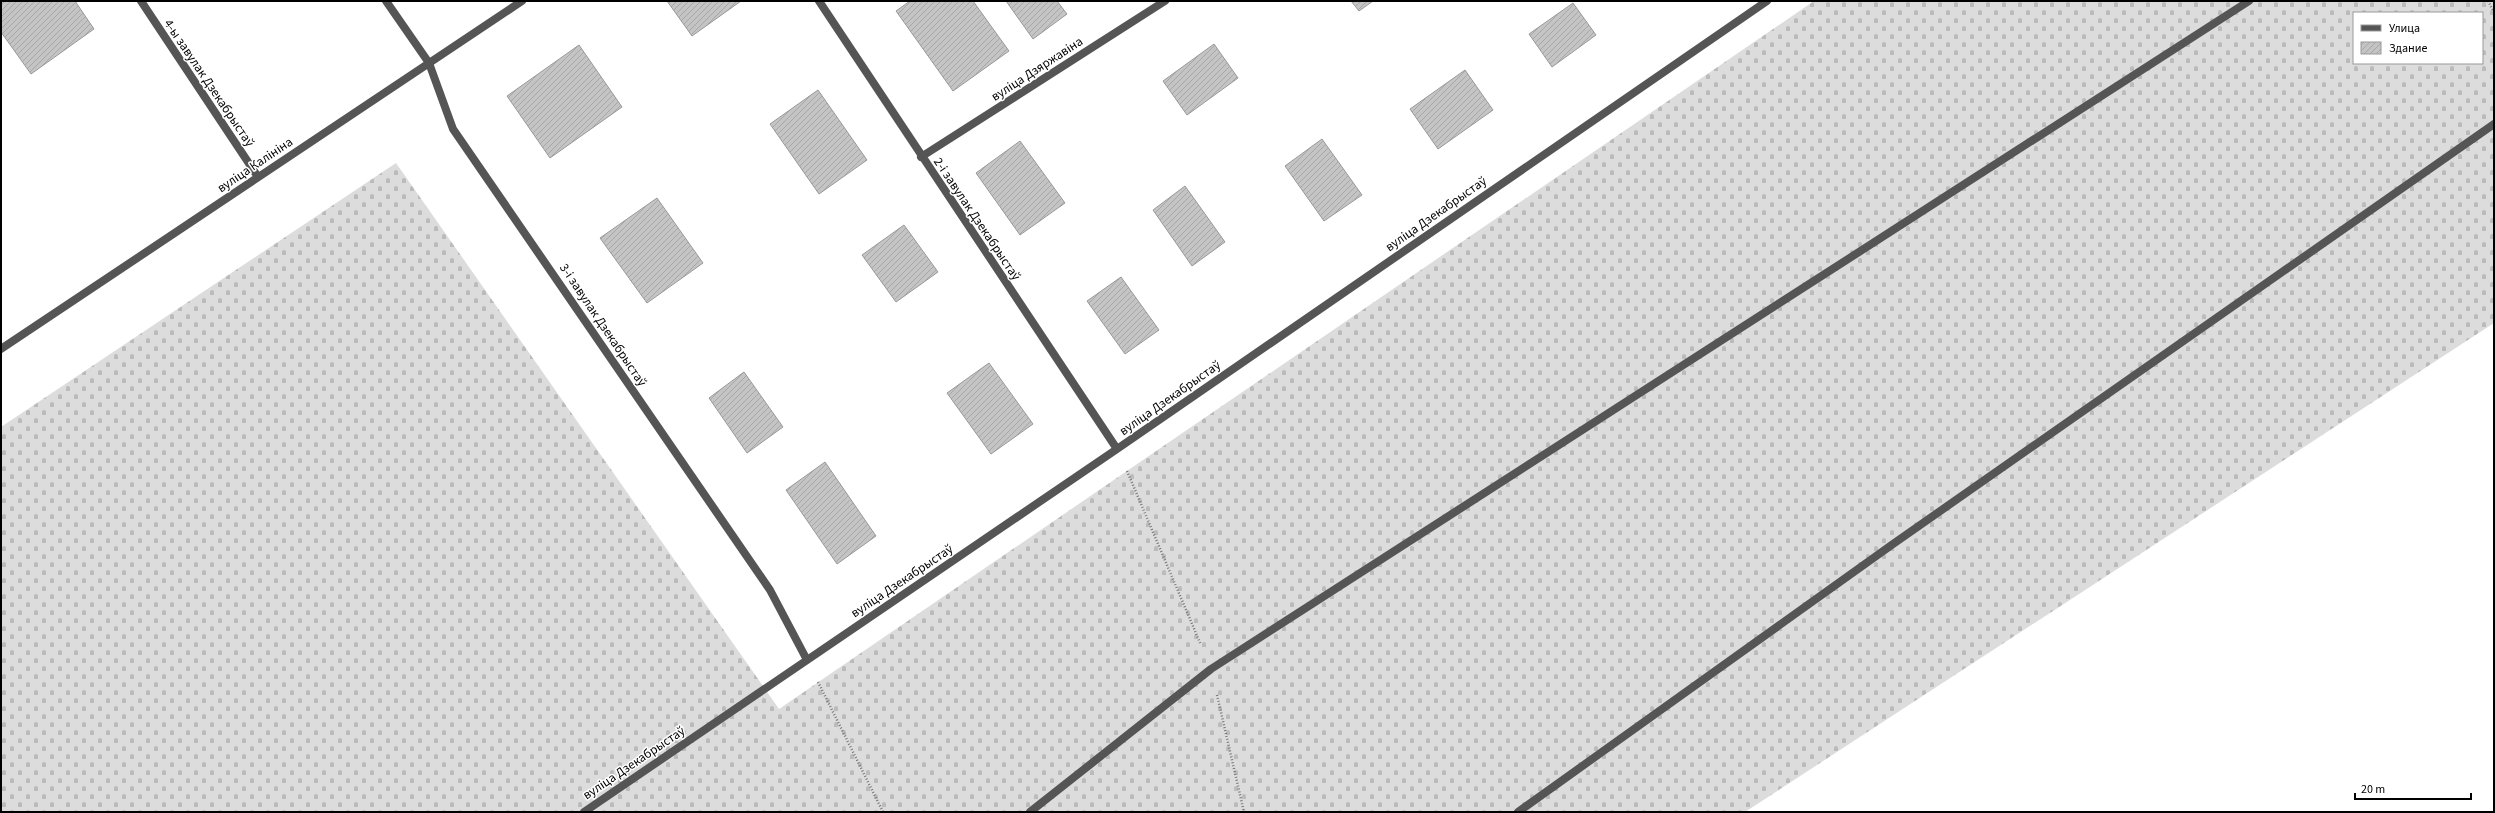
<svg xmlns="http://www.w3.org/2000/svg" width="2495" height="813" font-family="'Source Sans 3',sans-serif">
<defs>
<pattern id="cemetery-stones" width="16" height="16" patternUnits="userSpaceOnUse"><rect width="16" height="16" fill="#dcdcdc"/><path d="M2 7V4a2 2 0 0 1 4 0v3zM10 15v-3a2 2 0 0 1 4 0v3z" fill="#bbb"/></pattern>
<pattern id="building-hatch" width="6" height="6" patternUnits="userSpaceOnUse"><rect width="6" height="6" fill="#c4c4c4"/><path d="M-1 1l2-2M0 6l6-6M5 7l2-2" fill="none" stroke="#a7a7a7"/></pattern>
</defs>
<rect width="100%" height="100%" fill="#fff"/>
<!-- cemetery -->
<path fill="url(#cemetery-stones)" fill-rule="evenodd" d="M1814 1H2494V323L1745 812H1V427L396 163 779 709ZM2354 13H2482V63H2354Z"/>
<!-- building -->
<path fill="url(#building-hatch)" stroke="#999" d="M1 1H75L94 29 31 74 1 32Z
M667 1H741L692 36Z
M910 1H973L1009 51 953 91 896 11Z
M1006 1H1057L1067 14 1033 39Z
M1351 1H1373L1359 11Z
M1573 3 1596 35 1552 67 1529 34Z
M1214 44 1238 78 1187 115 1163 81Z
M579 45 622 107 550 158 507 96Z
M1465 70 1493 110 1438 149 1410 109Z
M818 90 867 160 819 194 770 124Z
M1322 139 1362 195 1324 221 1285 166Z
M1020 141 1065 203 1020 235 976 173Z
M1185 186 1225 242 1192 266 1153 210Z
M657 198 703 263 647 303 600 238Z
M904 225 938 272 896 302 862 255Z
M1121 277 1159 330 1125 354 1087 301Z
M989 363 1033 424 991 454 947 393Z
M744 372 783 427 747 453 709 398Z
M825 462 876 536 837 564 786 490Z"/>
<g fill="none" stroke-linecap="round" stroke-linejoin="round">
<!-- path -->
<path stroke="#777" stroke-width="2.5" stroke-dasharray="1 2" stroke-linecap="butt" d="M2488 1 2494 12
M1127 471 1201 645
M818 682 883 812
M1217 695 1244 812"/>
<!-- service -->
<path stroke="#555" stroke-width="8" d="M1030 812 1211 669 2249 1
M1518 812 1893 544 2494 124"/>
<!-- minor -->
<path stroke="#555" stroke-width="8" d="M141 1 258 177
M386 1 429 63 453 129 770 590 807 660
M819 1 1117 449
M921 157 1165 1
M1 349 522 1
M584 812 1117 449 1767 1"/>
</g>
<g text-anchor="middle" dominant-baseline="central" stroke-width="3" stroke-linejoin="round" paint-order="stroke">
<!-- street labels -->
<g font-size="13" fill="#000" stroke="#fff">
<text transform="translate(1037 69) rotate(-33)">вуліца Дзяржавіна</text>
<text transform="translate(209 83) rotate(56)">4-ы завулак Дзекабрыстаў</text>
<text transform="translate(255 165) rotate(-34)">вуліца Калініна</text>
<text transform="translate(1436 214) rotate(-35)">вуліца Дзекабрыстаў</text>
<text transform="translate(977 219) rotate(56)">2-і завулак Дзекабрыстаў</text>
<text transform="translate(603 325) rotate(56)">3-і завулак Дзекабрыстаў</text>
<text transform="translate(1170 398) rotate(-35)">вуліца Дзекабрыстаў</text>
<text transform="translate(902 581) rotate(-34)">вуліца Дзекабрыстаў</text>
<text transform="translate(634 763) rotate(-34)">вуліца Дзекабрыстаў</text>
</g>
</g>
<!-- border -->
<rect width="2495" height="813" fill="none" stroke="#000000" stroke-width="4"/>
<!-- legend -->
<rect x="2353" y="12" width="130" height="52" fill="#ffffff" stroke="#999999"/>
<rect x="2361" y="25" width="20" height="6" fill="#555555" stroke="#999999"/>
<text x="2389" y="32" font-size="12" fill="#000000">Улица</text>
<rect x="2361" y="42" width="20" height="12" fill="url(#building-hatch)" stroke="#999999"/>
<text x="2389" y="52" font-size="12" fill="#000000">Здание</text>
<!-- scale -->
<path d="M2355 793v6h116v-6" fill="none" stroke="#000000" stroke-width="2"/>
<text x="2361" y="793" font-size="12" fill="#000000" stroke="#ffffff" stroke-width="3" paint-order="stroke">20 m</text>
</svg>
